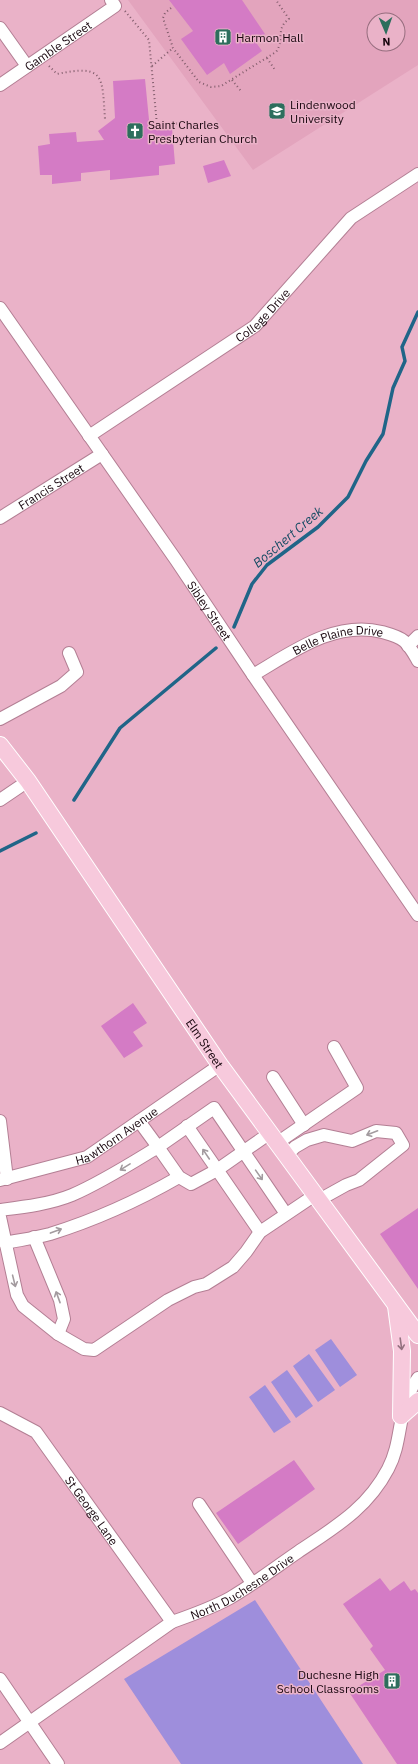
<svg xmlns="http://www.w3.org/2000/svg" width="418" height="1764" font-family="'IBM Plex Sans',sans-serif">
<rect width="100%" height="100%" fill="#eab2c8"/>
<!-- built -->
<path fill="#e3a4bd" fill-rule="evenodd" d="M128 0H418V65L253 170ZM374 20H398V44H374Z"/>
<!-- green -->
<path fill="#9e8edc" d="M331 1339 357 1375 340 1387 315 1350Z
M309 1354 335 1390 318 1402 293 1366Z
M287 1370 313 1406 296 1418 271 1382Z
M265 1385 291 1422 274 1433 249 1397Z
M255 1600 363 1764H181L124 1679Z"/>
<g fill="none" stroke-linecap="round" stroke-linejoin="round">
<!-- stream -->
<path stroke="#206588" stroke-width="3.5" d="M234 627 252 584 267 565 318 527 348 497 366 461 383 434 393 388 405 361 402 347 418 312
M74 800 120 728 216 648
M0 851 36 833"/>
</g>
<!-- building -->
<path fill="#d47bc5" d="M169 0H242L265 34 255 41 262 51 230 74 224 63 207 75 181 39 193 31Z
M145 79 150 130 172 128 175 164 159 166V175L110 180V170L81 173V181L52 184V175H40L38 146 50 144 49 134 76 132 77 142 104 140 98 131 115 118 113 81Z
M224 160 231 176 208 183 203 166Z
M133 1003 147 1023 133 1032 143 1046 124 1058 101 1026Z
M418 1208V1289L380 1234Z
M294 1460 315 1489 238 1544 216 1513Z
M380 1578 390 1591 404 1581 411 1591 415 1589 418 1593V1764H397L349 1692 385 1670 370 1649 373 1646 343 1604Z"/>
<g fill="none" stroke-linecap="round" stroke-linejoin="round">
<!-- minor casing -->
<g stroke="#b37f94" stroke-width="14">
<g id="minor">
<path d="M0 28 27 66"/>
<path id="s1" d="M0 85 115 6 111 0"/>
<path id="s2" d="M0 308 176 560 253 675 418 915"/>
<path id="s3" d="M89 436 255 326 351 218 418 174"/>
<path id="s4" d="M0 518 102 454"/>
<path d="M408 646 418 636"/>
<path id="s5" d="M253 675C291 653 334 620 382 632 389 634 398 636 404 641 410 646 414 654 418 661"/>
<path d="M0 719 61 686 77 672 69 653"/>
<path d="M0 800 28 781"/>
<path d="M273 1077 304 1125"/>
<path d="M0 1121 7 1179"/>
<path d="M139 1121 158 1147 214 1108 286 1214"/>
<path d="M187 1126 260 1232"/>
<path d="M277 1143 357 1088 334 1047"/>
<path d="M286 1156 295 1147 307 1140 324 1135 352 1141 376 1131 396 1133 403 1145 359 1180 346 1185 319 1200"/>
<path id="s6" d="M0 1180 87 1157 220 1065"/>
<path d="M0 1210C24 1207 50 1204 72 1195 102 1182 130 1164 158 1147L179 1177 191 1184 217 1170 270 1133"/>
<path d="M0 1217 17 1295 23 1306 58 1334 84 1349 94 1350 168 1300 194 1287 206 1284 233 1267 246 1252 260 1232 315 1195"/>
<path d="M34 1237 60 1300 64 1319 58 1334"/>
<path d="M5 1243C20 1240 35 1238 50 1234 95 1220 139 1200 179 1177"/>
<path id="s7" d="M0 1413 36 1432 172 1622"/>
<path d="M199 1504 252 1583"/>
<path d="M0 1679 58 1764"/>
<path id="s8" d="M0 1743 172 1622C192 1615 212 1608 230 1598 254 1584 276 1567 298 1552 335 1527 367 1509 388 1469 404 1439 396 1408 418 1378"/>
</g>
</g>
<!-- major casing -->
<g stroke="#fff" stroke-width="18">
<g id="major">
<path id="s9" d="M0 745 28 781 220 1065 418 1335"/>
<path d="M396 1306 402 1351 401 1416"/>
<path d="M401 1416 418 1401"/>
</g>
</g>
<!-- path -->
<path stroke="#825d6c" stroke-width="2" stroke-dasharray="1 3" stroke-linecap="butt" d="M171 8 165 13 163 18 173 48 199 82 211 87 221 86 276 52C285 39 275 29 289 19L276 0
M125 11 149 40 157 125
M267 58 275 70
M49 66 57 74C105 64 102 76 105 119
M152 66 173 48
M232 80 241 91
M152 125 183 123"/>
<!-- minor -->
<use href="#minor" stroke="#fff" stroke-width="12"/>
<!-- major -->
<use href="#major" stroke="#f7c9dc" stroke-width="16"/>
</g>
<!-- one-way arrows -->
<defs><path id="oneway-shaft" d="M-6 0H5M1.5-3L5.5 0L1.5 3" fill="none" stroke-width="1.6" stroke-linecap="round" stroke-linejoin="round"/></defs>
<g stroke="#a39b9f">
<use href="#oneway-shaft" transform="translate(372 1133) rotate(159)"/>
<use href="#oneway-shaft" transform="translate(206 1154) rotate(-124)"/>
<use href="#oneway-shaft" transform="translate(125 1167) rotate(148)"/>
<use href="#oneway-shaft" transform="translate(259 1175) rotate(55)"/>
<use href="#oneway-shaft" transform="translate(56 1231) rotate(-20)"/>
<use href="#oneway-shaft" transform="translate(14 1281) rotate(76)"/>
<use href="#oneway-shaft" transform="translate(58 1297) rotate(-110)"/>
</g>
<use stroke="#93717f" href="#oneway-shaft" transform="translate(401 1344) rotate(82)"/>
<!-- icons -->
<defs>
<g id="building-square" transform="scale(0.9)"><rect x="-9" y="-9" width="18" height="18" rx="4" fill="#2d6e5d" stroke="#eab2c8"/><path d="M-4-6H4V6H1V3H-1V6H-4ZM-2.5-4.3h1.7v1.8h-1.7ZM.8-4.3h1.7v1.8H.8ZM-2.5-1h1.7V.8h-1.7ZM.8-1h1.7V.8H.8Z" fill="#fff"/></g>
<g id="university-square" transform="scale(0.9)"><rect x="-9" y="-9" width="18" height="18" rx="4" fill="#2d6e5d" stroke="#eab2c8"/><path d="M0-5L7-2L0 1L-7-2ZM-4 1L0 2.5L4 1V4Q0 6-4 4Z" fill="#fff"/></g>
<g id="church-square" transform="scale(0.9)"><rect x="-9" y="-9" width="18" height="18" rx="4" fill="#2d6e5d" stroke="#eab2c8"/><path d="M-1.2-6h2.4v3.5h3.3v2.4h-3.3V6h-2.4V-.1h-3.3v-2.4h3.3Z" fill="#fff"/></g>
</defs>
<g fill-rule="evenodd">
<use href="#building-square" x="223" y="37"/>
<use href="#university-square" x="277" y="111"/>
<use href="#church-square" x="135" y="131"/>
<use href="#building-square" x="392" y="1681"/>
</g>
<g text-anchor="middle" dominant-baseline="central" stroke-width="3" stroke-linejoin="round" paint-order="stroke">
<!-- poi labels -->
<g font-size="12" fill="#18060e" stroke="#eab2c8" text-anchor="start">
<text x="236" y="37">Harmon Hall</text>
<text x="290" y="104">Lindenwood<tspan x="290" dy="14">University</tspan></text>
<text x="148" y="124">Saint Charles<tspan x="148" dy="14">Presbyterian Church</tspan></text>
<text x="379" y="1674" text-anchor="end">Duchesne High<tspan x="379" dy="14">School Classrooms</tspan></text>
</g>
<!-- street labels -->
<g font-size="12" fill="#18060e" stroke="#eab2c8">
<text stroke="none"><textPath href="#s1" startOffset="70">Gamble Street</textPath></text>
<text stroke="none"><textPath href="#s3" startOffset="212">College Drive</textPath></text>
<text stroke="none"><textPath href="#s4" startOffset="60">Francis Street</textPath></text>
<text stroke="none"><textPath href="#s2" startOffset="368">Sibley Street</textPath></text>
<text stroke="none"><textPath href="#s5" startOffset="94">Belle Plaine Drive</textPath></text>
<text stroke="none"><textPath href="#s9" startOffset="362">Elm Street</textPath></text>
<text stroke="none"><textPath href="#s6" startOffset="126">Hawthorn Avenue</textPath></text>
<text stroke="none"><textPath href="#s7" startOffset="137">St George Lane</textPath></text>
<text stroke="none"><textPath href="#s8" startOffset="289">North Duchesne Drive</textPath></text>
</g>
<!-- water labels -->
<g font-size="13" font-style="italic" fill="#124962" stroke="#eab2c8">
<text transform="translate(288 537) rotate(-40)">Boschert Creek</text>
</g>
</g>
<!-- north arrow -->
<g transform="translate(386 32) rotate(178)"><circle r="19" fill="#eab2c8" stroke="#966d7e"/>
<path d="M0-3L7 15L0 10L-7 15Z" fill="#2d6e5d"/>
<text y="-6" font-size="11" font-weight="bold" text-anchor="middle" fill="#18060e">N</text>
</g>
</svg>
